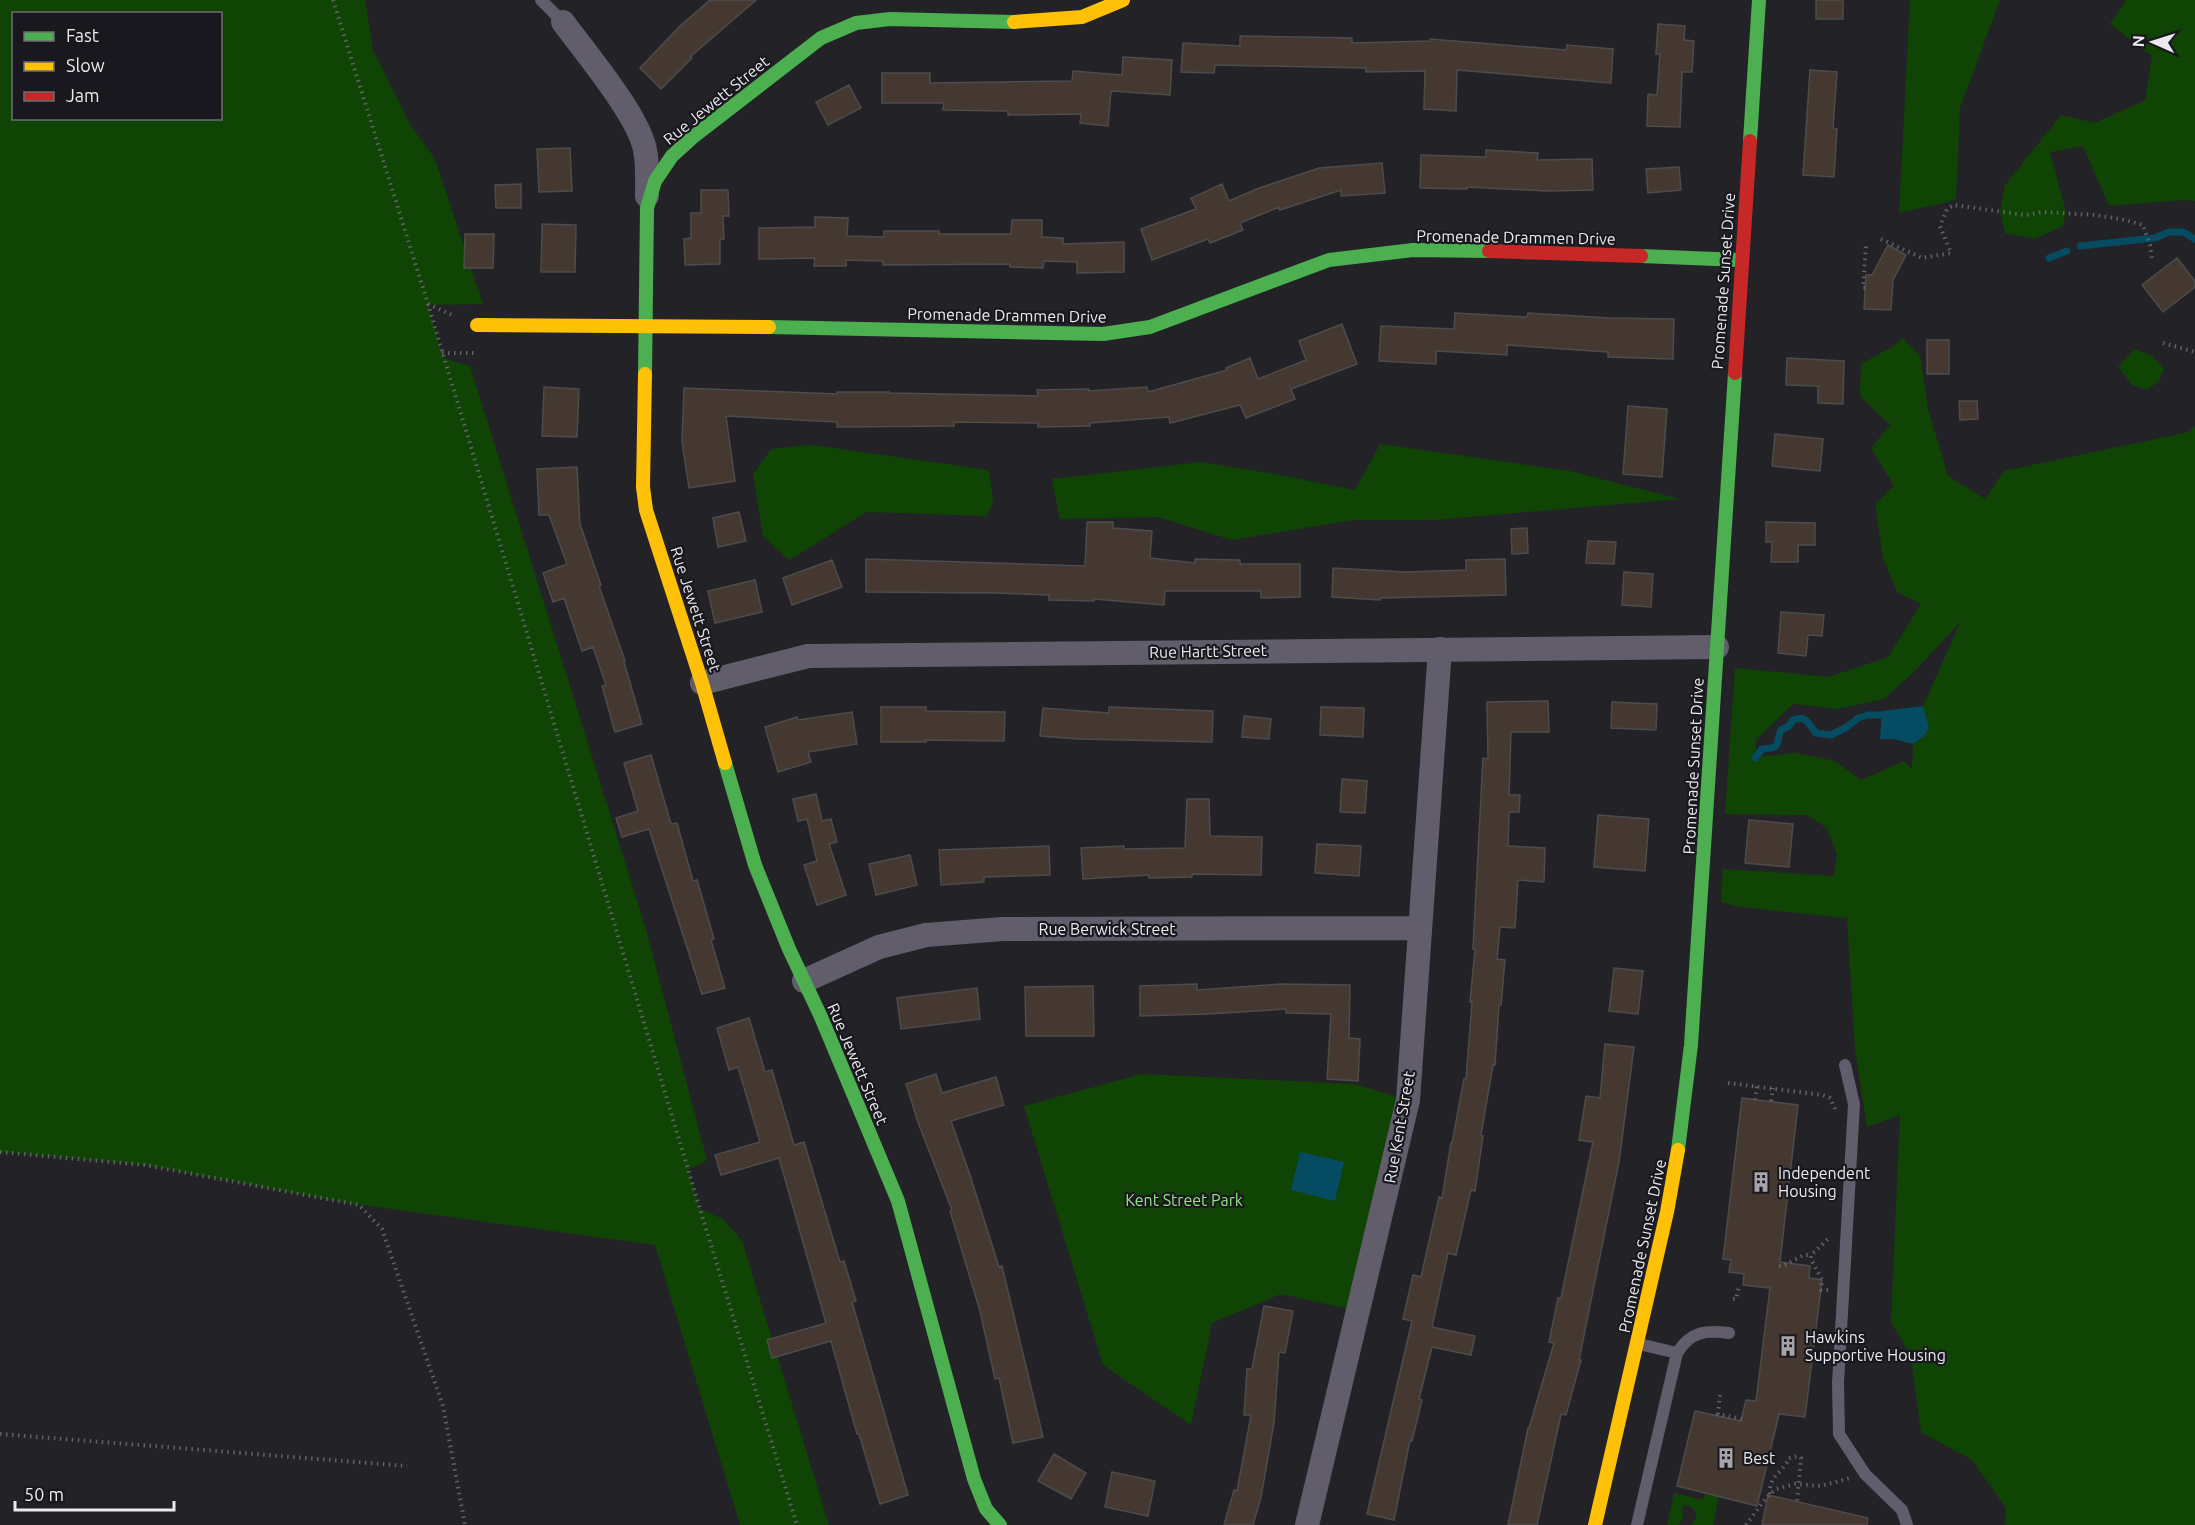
<svg xmlns="http://www.w3.org/2000/svg" width="2195" height="1525" font-family="Ubuntu,sans-serif">
<rect width="100%" height="100%" fill="#232327"/>
<!-- green -->
<path fill="#104405" fill-rule="evenodd" d="M0 0H365L373 50 411 126 435 159 483 304 428 305 443 358 470 366 645 926 707 1160 688 1170 700 1209 723 1219 742 1241 829 1525H740L655 1245 348 1203 145 1165 0 1152ZM14 14H220V118H14Z
M1910 0H2000L1960 108 1956 200 1899 213Z
M2126 0H2195V201L2183 200 2109 206 2083 146 2050 152 2066 212 2063 226 2035 239 2005 233 2000 212 2005 185 2061 115 2095 123 2145 100 2152 56 2110 24Z
M1903 338 1920 356 1928 409 1948 476 1985 499 2004 471 2189 432 2195 426V1525H2005L2006 1508 1972 1460 1921 1432 1911 1356 1891 1322 1900 1115 1867 1127 1855 1049 1847 918 1740 907 1721 902 1723 869 1834 876 1837 854 1827 828 1807 815 1725 814 1735 668 1829 677 1888 657 1921 604 1897 592 1883 558 1875 504 1894 486 1871 448 1890 425 1860 396 1861 364 1894 346ZM1961 621 1923 706 1929 727 1924 736 1913 744 1912 769 1904 761 1861 780 1835 761 1796 753 1755 757 1756 740 1793 704 1837 709 1884 699 1915 671Z
M2135 349 2151 355 2164 369 2159 381 2147 390 2132 385 2118 367Z
M1380 444 1570 471 1680 499 1434 520H1352L1232 540 1158 517 1060 519 1052 479 1201 462 1275 474 1355 490Z
M812 445 989 470 993 501 987 516 867 512 789 560 763 536 753 474 771 449Z
M1142 1074 1354 1084 1408 1100 1358 1311 1281 1294 1212 1323 1191 1425 1103 1365 1024 1106Z
M1674 1493 1703 1500 1705 1493 1719 1496 1713 1525H1691L1697 1518C1695 1510 1693 1506 1684 1505L1682 1509 1683 1519 1678 1525H1667Z"/>
<!-- water -->
<path fill="#054c62" d="M1923 706 1929 727 1924 736 1913 744 1893 739H1880L1882 711Z
M1300 1152 1344 1162 1335 1201 1291 1190Z"/>
<g fill="none" stroke-linecap="round" stroke-linejoin="round">
<!-- stream -->
<path stroke="#054c62" stroke-width="7" d="M2080 246 2155 238 2169 232H2183L2195 239
M2049 258 2067 251
M1755 758 1762 749C1782 748 1775 745 1781 730L1789 726 1793 720C1808 715 1808 724 1816 733L1831 735 1847 727 1858 718 1868 715H1882"/>
</g>
<!-- building -->
<path fill="#443831" stroke="#4d4c4c" stroke-width="1.5" d="M710 0H756L690 57 692 58 661 89 640 68 680 26Z
M1816 0H1843V19H1816Z
M1658 24 1685 26 1684 40 1694 41 1692 72H1682L1680 127 1647 126 1648 94 1657 95 1660 54H1656Z
M1240 36 1352 38V43L1430 41V39L1566 50 1567 45 1613 49 1611 83 1457 70 1456 111 1424 109 1425 71 1366 72V68L1215 65 1214 73 1181 72 1183 43 1240 46Z
M1123 57 1172 60 1170 95 1111 91 1108 126 1080 123 1081 114 1008 115V111L943 110 944 103H882V73H930V83L1072 81 1073 71 1122 75Z
M1810 70 1837 72 1833 128 1837 129 1834 177 1803 175Z
M849 85 861 108 828 125 816 102Z
M570 148 572 191 539 192 537 149Z
M1486 150 1538 153 1537 160 1592 159 1593 190 1547 191 1467 187V189L1420 188 1421 155 1486 157Z
M1382 163 1385 193 1341 196V190L1280 210 1279 207 1240 223 1243 230 1210 243 1208 239 1152 260 1141 229 1196 209 1191 198 1222 184 1229 201 1259 188 1319 168Z
M1679 167 1681 190 1648 193 1646 169Z
M521 184V208H496L495 185Z
M701 190H728L729 216H723L724 239H720V264L685 265 684 239 691 238V213H701Z
M815 217 848 218 847 236 884 237V231H939V234H1011L1012 220H1042V237L1063 238V244L1124 242V272L1077 273V262L1044 261 1043 268 1010 267V264L883 265V261L846 260V266H814L815 258 759 259V228L815 227Z
M542 224 576 225 575 272H541Z
M465 234H494L493 268H464Z
M1888 245 1906 255 1893 280 1891 310 1864 309 1866 275H1872Z
M2177 258 2195 281V287L2163 312 2142 285Z
M1455 313 1527 317 1528 313 1609 318 1674 319 1673 359 1608 357V352L1507 345V355L1436 351V364L1379 361 1381 326 1454 329Z
M1342 324 1357 364 1291 389 1295 399 1246 418 1240 405 1170 423 1169 417 1090 423V426L1038 427V423L954 422V426L837 427V422L726 416 735 481 689 488 682 442 684 388 837 394V392H889V393L1038 396 1037 390 1089 389V391L1147 387 1148 392 1227 370 1226 368 1250 358 1258 379 1306 360 1299 341Z
M1927 340H1949V374H1927Z
M1787 358 1844 361 1843 404 1818 403V386L1786 385Z
M544 387 579 389 577 437 542 436Z
M1959 401H1977L1978 419 1960 420Z
M1628 406 1667 409 1662 477 1623 474Z
M1775 434 1823 439 1820 471 1772 466Z
M577 467 580 524 601 585 599 586 625 661 624 662 642 724 615 732 602 686 606 685 593 647 582 651 564 598 553 602 543 573 567 564 549 515H539L537 469Z
M739 512 746 541 718 547 713 518Z
M1087 522H1113V528L1152 531 1150 558 1195 563V559L1240 560V564H1300V597L1261 598V591H1165L1164 605 1094 599V601L1049 600V595L995 593 866 592V559L1085 566Z
M1766 522 1815 523V545H1798V562H1771L1772 542H1766Z
M1527 528 1528 553 1512 554 1511 529Z
M1588 541 1616 542 1614 564 1586 563Z
M1505 559 1506 595 1380 598V600L1332 597 1333 568 1406 572 1466 570V560Z
M832 560 842 587 792 605 783 578Z
M1624 572 1653 574 1651 607 1622 605Z
M755 580 762 612 715 623 708 591Z
M1781 612 1824 615 1822 636 1808 635 1806 656 1778 653Z
M1548 701 1549 732H1511L1509 795H1520L1519 812H1509L1508 846 1545 848 1544 882 1518 880 1515 928 1500 927 1497 959 1505 960 1501 1005H1499L1495 1065H1493L1481 1135 1483 1136 1475 1191 1471 1190 1456 1255 1448 1253 1432 1327 1475 1336 1471 1355 1432 1347 1419 1399 1422 1400 1412 1441 1410 1440 1394 1520 1367 1514 1412 1321 1403 1319 1413 1275 1421 1277 1439 1197 1442 1198 1451 1143H1452L1464 1079H1466L1472 1002H1470L1475 949H1473L1483 758 1488 759 1487 702Z
M1612 702 1657 704 1656 730 1611 728Z
M881 707H926V711L1005 712 1004 741 926 740V742H881Z
M1109 707 1213 711 1212 742 1079 739 1040 736 1043 708 1109 713Z
M1321 707 1364 708 1363 737 1320 735Z
M852 712 857 744 808 752 811 762 778 772 765 727 797 717 798 720Z
M1244 716 1271 719 1269 739 1242 737Z
M651 755 671 824 677 823 693 881 697 880 714 939 711 940 725 988 702 994 649 829 622 837 616 818 638 811 624 763Z
M1342 779 1367 781 1365 813 1340 812Z
M816 794 822 821 831 819 837 842 829 844 846 895 817 905 804 865 817 861 807 819 798 821 793 799Z
M1187 799H1209L1210 836 1262 837 1261 875 1192 874V877L1149 878V875L1083 879 1081 848 1124 846V849L1185 848Z
M1598 815 1649 819 1645 871 1594 867Z
M1749 820 1793 824 1789 867 1745 863Z
M1317 844 1361 846 1359 876 1315 873Z
M1049 846 1050 875 984 877V882L941 885 939 850Z
M910 855 917 885 876 895 869 864Z
M1614 968 1643 971 1638 1014 1609 1011Z
M1197 984V990L1282 984 1350 985 1349 1038 1360 1039 1358 1081 1327 1079 1331 1014 1286 1013V1009L1207 1014 1140 1016V986Z
M1093 986 1094 1036H1026L1025 987Z
M977 988 980 1019 901 1029 897 998Z
M749 1018 765 1072 772 1070 794 1145 804 1142 840 1262 844 1261 856 1301 852 1302 908 1495 880 1504 859 1434H857L831 1341 772 1358 767 1340 826 1323 779 1158 721 1175 715 1155 760 1142 738 1067 729 1070 717 1028Z
M1605 1044 1634 1047 1619 1162 1579 1360H1581L1566 1415 1561 1414 1537 1525H1508L1528 1428H1529L1554 1343 1549 1342 1558 1298H1561L1593 1142 1579 1140 1586 1096 1600 1098Z
M936 1074 942 1093 996 1077 1004 1105 951 1121 970 1175 999 1267 1002 1266 1043 1437 1013 1443 999 1378 995 1379 980 1311 950 1211 952 1210 919 1125 906 1084Z
M1742 1098 1798 1105 1780 1262 1810 1266 1809 1278 1822 1280 1805 1417 1779 1414 1757 1506 1677 1486 1695 1411 1741 1421 1746 1400 1756 1401 1770 1288 1743 1285 1744 1274 1729 1272 1731 1260 1723 1259Z
M1264 1306 1293 1311 1285 1353 1279 1352 1274 1423 1261 1497 1253 1525H1224L1234 1490 1237 1491 1251 1415H1244L1247 1369H1252Z
M1054 1454 1086 1473 1071 1499 1038 1481Z
M1112 1472 1155 1481 1148 1516 1105 1507Z
M1768 1495 1868 1518 1867 1525H1762Z"/>
<g fill="none" stroke-linecap="round" stroke-linejoin="round">
<!-- path -->
<path stroke="#64606b" stroke-width="4" stroke-dasharray="1.5 4.5" stroke-linecap="butt" d="M333 0 428 304 700 1209 797 1525
M1881 239 1922 258 1951 253 1940 226 1947 209 1954 205 2025 215 2043 212 2095 215 2125 220 2143 225 2150 245 2152 259
M1865 288H1863L1866 245
M428 304 454 316
M2163 343 2195 352
M442 353H474
M1728 1083 1823 1095 1830 1098 1836 1111
M1755 1100 1757 1086
M1771 1101 1773 1088
M0 1152 145 1165 359 1205 382 1229 443 1406 465 1525
M1779 1266H1783L1804 1255H1811
M1828 1290H1821L1822 1280 1811 1259V1255L1829 1238
M1733 1299H1736L1739 1286
M1720 1395 1718 1414 1742 1419
M0 1434 407 1466
M1770 1494C1768 1476 1784 1472 1789 1458L1798 1456 1801 1458 1797 1502
M1746 1525 1766 1498 1776 1489 1795 1484 1821 1486 1850 1478"/>
<!-- lane -->
<path stroke="#625d6b" stroke-width="12" d="M541 0 563 22
M1845 1065 1854 1104 1838 1383 1839 1434 1865 1474 1902 1510 1907 1525
M1677 1353C1691 1331 1706 1330 1729 1333
M1637 1525 1677 1353 1639 1344"/>
<!-- street -->
<path stroke="#625d6b" stroke-width="24" d="M563 22C585 52 639 116 645 150 648 165 647 181 647 196
M702 683 808 656 1717 647
M804 981 879 947 926 935 1003 929 1419 928
M1307 1525 1408 1100 1440 649"/>
<!-- fast -->
<path stroke="#4caf50" stroke-width="14" d="M1750 141 1759 0
M1641 256 1740 260
M769 327 1103 334 1150 327 1329 260 1413 250 1489 251
M645 374 647 208 655 181 672 156 693 137 821 38 856 23 890 19 1014 22
M725 763 755 865 789 949 821 1017 898 1201 974 1479 986 1509 1000 1525
M1678 1150 1691 1045 1735 373"/>
<!-- slow -->
<path stroke="#ffc107" stroke-width="14" d="M1014 22 1082 17 1123 0
M477 325 769 327
M645 374 643 487 646 510 702 683 725 763
M1595 1525 1667 1212 1678 1150"/>
<!-- jam -->
<path stroke="#c62828" stroke-width="14" d="M1489 251 1641 256
M1735 373 1750 141"/>
</g>
<!-- icons -->
<defs>
<g id="building-bare" transform="scale(1.62)"><path d="M-4-6H4V6H1V3H-1V6H-4ZM-2.5-4.3h1.7v1.8h-1.7ZM.8-4.3h1.7v1.8H.8ZM-2.5-1h1.7V.8h-1.7ZM.8-1h1.7V.8H.8Z" fill="#a4a4a9" stroke="#19181f" stroke-width="2.5" paint-order="stroke"/></g>
</defs>
<g fill-rule="evenodd">
<use href="#building-bare" x="1761" y="1182"/>
<use href="#building-bare" x="1788" y="1346"/>
<use href="#building-bare" x="1726" y="1458"/>
</g>
<g text-anchor="middle" dominant-baseline="central" stroke-width="4.5" stroke-linejoin="round" paint-order="stroke">
<!-- street labels -->
<g font-size="16" fill="#eaeaef" stroke="#19181f">
<text transform="translate(716 100) rotate(-39)">Rue Jewett Street</text>
<text transform="translate(1516 237) rotate(1)">Promenade Drammen Drive</text>
<text transform="translate(1723 281) rotate(-86)">Promenade Sunset Drive</text>
<text transform="translate(1007 315) rotate(1)">Promenade Drammen Drive</text>
<text transform="translate(696 609) rotate(72)">Rue Jewett Street</text>
<text transform="translate(1208 651) rotate(-1)">Rue Hartt Street</text>
<text transform="translate(1693 766) rotate(-87)">Promenade Sunset Drive</text>
<text x="1107" y="929">Rue Berwick Street</text>
<text transform="translate(858 1064) rotate(67)">Rue Jewett Street</text>
<text transform="translate(1399 1127) rotate(-80)">Rue Kent Street</text>
<text transform="translate(1642 1246) rotate(-78)">Promenade Sunset Drive</text>
</g>
<!-- poi labels -->
<g font-size="16" fill="#eaeaef" stroke="#19181f" text-anchor="start">
<text x="1778" y="1173">Independent<tspan x="1778" dy="18">Housing</tspan></text>
<text x="1805" y="1337">Hawkins<tspan x="1805" dy="18">Supportive Housing</tspan></text>
<text x="1743" y="1458">Best</text>
</g>
<!-- park labels -->
<g font-size="16" fill="#91e681" stroke="#19181f">
<text x="1184" y="1200">Kent Street Park</text>
</g>
</g>
<!-- legend -->
<rect x="12" y="12" width="210" height="108" fill="#19181f" stroke="#6d6c72" stroke-width="1.5"/>
<rect x="24" y="32" width="30" height="9" fill="#4caf50" stroke="#6d6c72" stroke-width="1.5"/>
<text x="66" y="42" font-size="18" fill="#eaeaef">Fast</text>
<rect x="24" y="62" width="30" height="9" fill="#ffc107" stroke="#6d6c72" stroke-width="1.5"/>
<text x="66" y="72" font-size="18" fill="#eaeaef">Slow</text>
<rect x="24" y="92" width="30" height="9" fill="#c62828" stroke="#6d6c72" stroke-width="1.5"/>
<text x="66" y="102" font-size="18" fill="#eaeaef">Jam</text>
<!-- north arrow -->
<g transform="translate(2153 42) rotate(273)" stroke="#19181f" stroke-width="4.5" paint-order="stroke">
<path d="M0-4.5L10 22L0 15L-10 22Z" fill="#eaeaef"/>
<text y="-9" font-size="16" font-weight="bold" text-anchor="middle" fill="#eaeaef">N</text>
</g>
<!-- scale -->
<path d="M15 1501v9h159v-9" fill="none" stroke="#eaeaef" stroke-width="3"/>
<text x="24" y="1501" font-size="18" fill="#eaeaef" stroke="#19181f" stroke-width="4.5" paint-order="stroke">50 m</text>
</svg>
